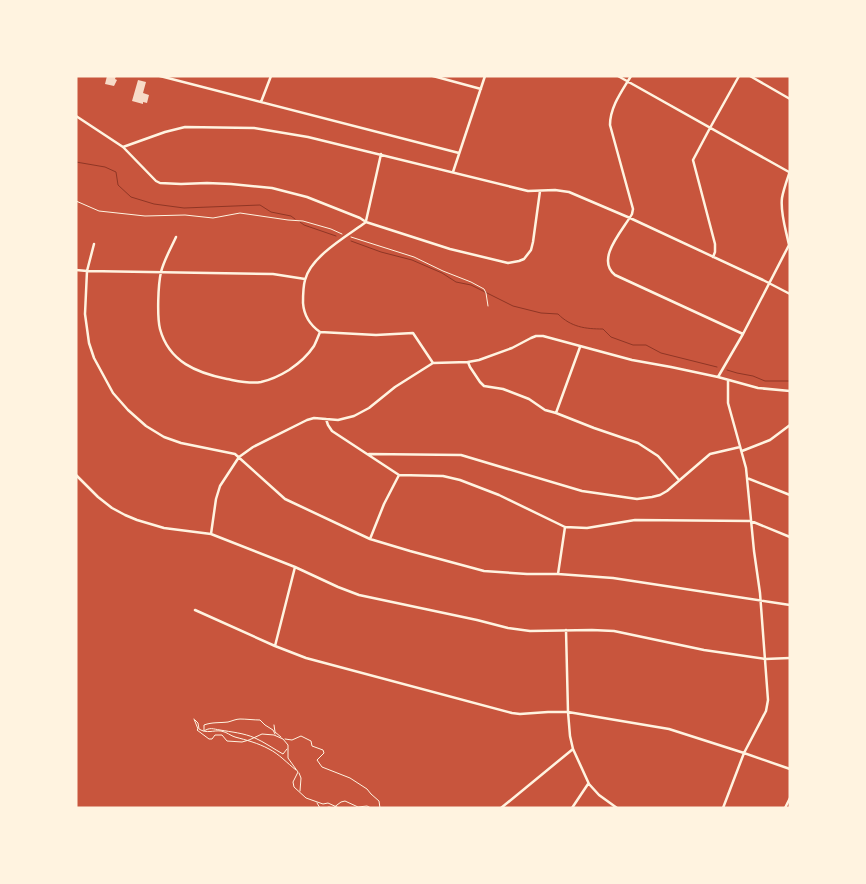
<svg xmlns="http://www.w3.org/2000/svg" width="866" height="884" font-family="'Source Sans 3',sans-serif">
<rect width="100%" height="100%" fill="#c8553d"/>
<g fill="none" stroke-linecap="round" stroke-linejoin="round">
<!-- stream -->
<path stroke="#8f3625" stroke-width="1" d="M76 162 105 167 116 172 118 185 131 197 154 204 184 208 260 205 271 212 291 216 295 219
M300 222 304 225 336 236
M351 241 381 252 412 260 442 273 456 282 471 285 513 306 541 313 558 314C571 327 585 329 603 329L611 337 633 345H646L661 353 717 367
M727 370 737 373 753 376 765 381H790"/>
</g>
<!-- building -->
<path fill="#f7dbc8" d="M107 76H116L115 79 117 80 114 86 105 84Z
M138 80 146 82 143 93 149 95 147 103 143 102V104L132 101Z"/>
<g fill="none" stroke-linecap="round" stroke-linejoin="round">
<!-- path -->
<path stroke="#fff3e0" stroke-width="1" d="M76 201 99 211 145 216 185 215 213 218 240 213 288 220 303 221 331 229 342 234
M351 237 414 257 443 271 471 282 484 289 486 293 488 306
M194 719 198 729 197 730 209 739H212L215 735H222L227 741 242 742 249 740 262 734 274 735 283 739 288 745V758L298 772 293 782 294 787 306 798 323 804 328 803 339 808
M195 720 198 723 199 729C207 734 213 730 221 731 227 732 231 736 235 737 246 740 258 743 269 749 279 754 287 763 296 770
M274 725 275 732 281 737
M204 730V725C212 722 220 723 228 722 232 721 236 719 240 719 246 719 254 720 260 720L265 725 273 730 275 734
M204 731C210 727 213 729 220 730 231 732 244 733 255 738 264 742 274 749 283 754L287 749
M285 739 292 740 301 736 311 741 312 746 323 750 324 753 317 760 322 767 350 778 367 789 371 794 379 801 380 808
M299 773 301 778 300 791
M317 803 320 808
M325 808 329 807 333 808 341 802 345 801 358 807 367 806 371 808"/>
<!-- minor -->
<path stroke="#fff3e0" stroke-width="2.5" d="M160 76 459 153
M433 76 481 89
M618 76 789 172
M631 76C622 91 610 107 610 125L633 209 632 214C623 230 595 259 615 275L743 334
M750 76 790 99
M261 102 271 76
M76 116 123 147 165 132 185 127 254 128 308 137 528 191 555 190 569 192 630 218 763 280 790 294
M123 147 156 181 160 183 181 184 207 183 231 184 272 188 307 197 360 218 366 222 450 249 508 263 519 261 524 259 531 250 533 242 540 191
M453 172 485 76
M366 221 381 154
M366 222C347 236 311 256 305 280 303 287 303 296 303 303 304 316 310 325 320 332L376 335 413 333 433 363
M176 237C171 248 164 260 161 272 158 285 157 317 160 329 169 362 197 373 227 379 238 381 250 384 261 382 270 380 281 375 289 370 298 364 308 355 314 346 316 342 318 337 320 332
M94 244 87 271 85 314 89 343 94 358 113 393 128 410 146 426 164 437 181 443 235 454 285 499 370 539 410 551 484 571 527 574H558L613 578 790 605
M789 245C786 230 780 213 782 198 783 191 788 177 790 171
M713 257 715 252V244L693 160 710 128 739 76
M76 270 87 271 273 274 305 279
M468 362 470 367 480 382 484 386 503 389 529 399 545 410 556 413 594 428 638 443 658 456 679 480
M718 377 743 334 789 245
M556 413 580 347
M326 419 328 425 332 431 399 475 443 476 460 480 499 495 565 527 587 528 635 520 751 521 790 537
M742 451 770 440 790 425
M369 454 461 455 582 491 637 499 652 497 660 495 667 491 710 454 740 447
M76 475 98 497 112 508 125 515 137 520 164 528 211 534 295 567 338 587 359 595 477 620 508 628 530 631 592 630 614 631 704 650 765 659 790 658
M747 478 790 495
M211 534 216 499 220 486 239 457 253 447 307 420 314 418 338 420 354 416 369 408 395 387 433 363 468 362 479 360 512 348 531 338 536 336H543L632 360 671 367 718 377 758 388 790 391
M370 539 384 504 399 475
M558 574 565 527
M195 610 275 646 306 658 512 713 520 714 548 712H568L669 729 744 753 790 769
M566 630 568 712 570 736 573 749 589 784 599 795 617 808
M275 646 295 567
M501 808 573 749
M572 808 588 784
M723 808 744 753 766 711 768 700 760 593 754 551 746 468 728 403V381
M785 808 790 798"/>
</g>
<!-- border -->
<rect width="866" height="884" fill="none" stroke="#fff3e0" stroke-width="155"/>
</svg>
